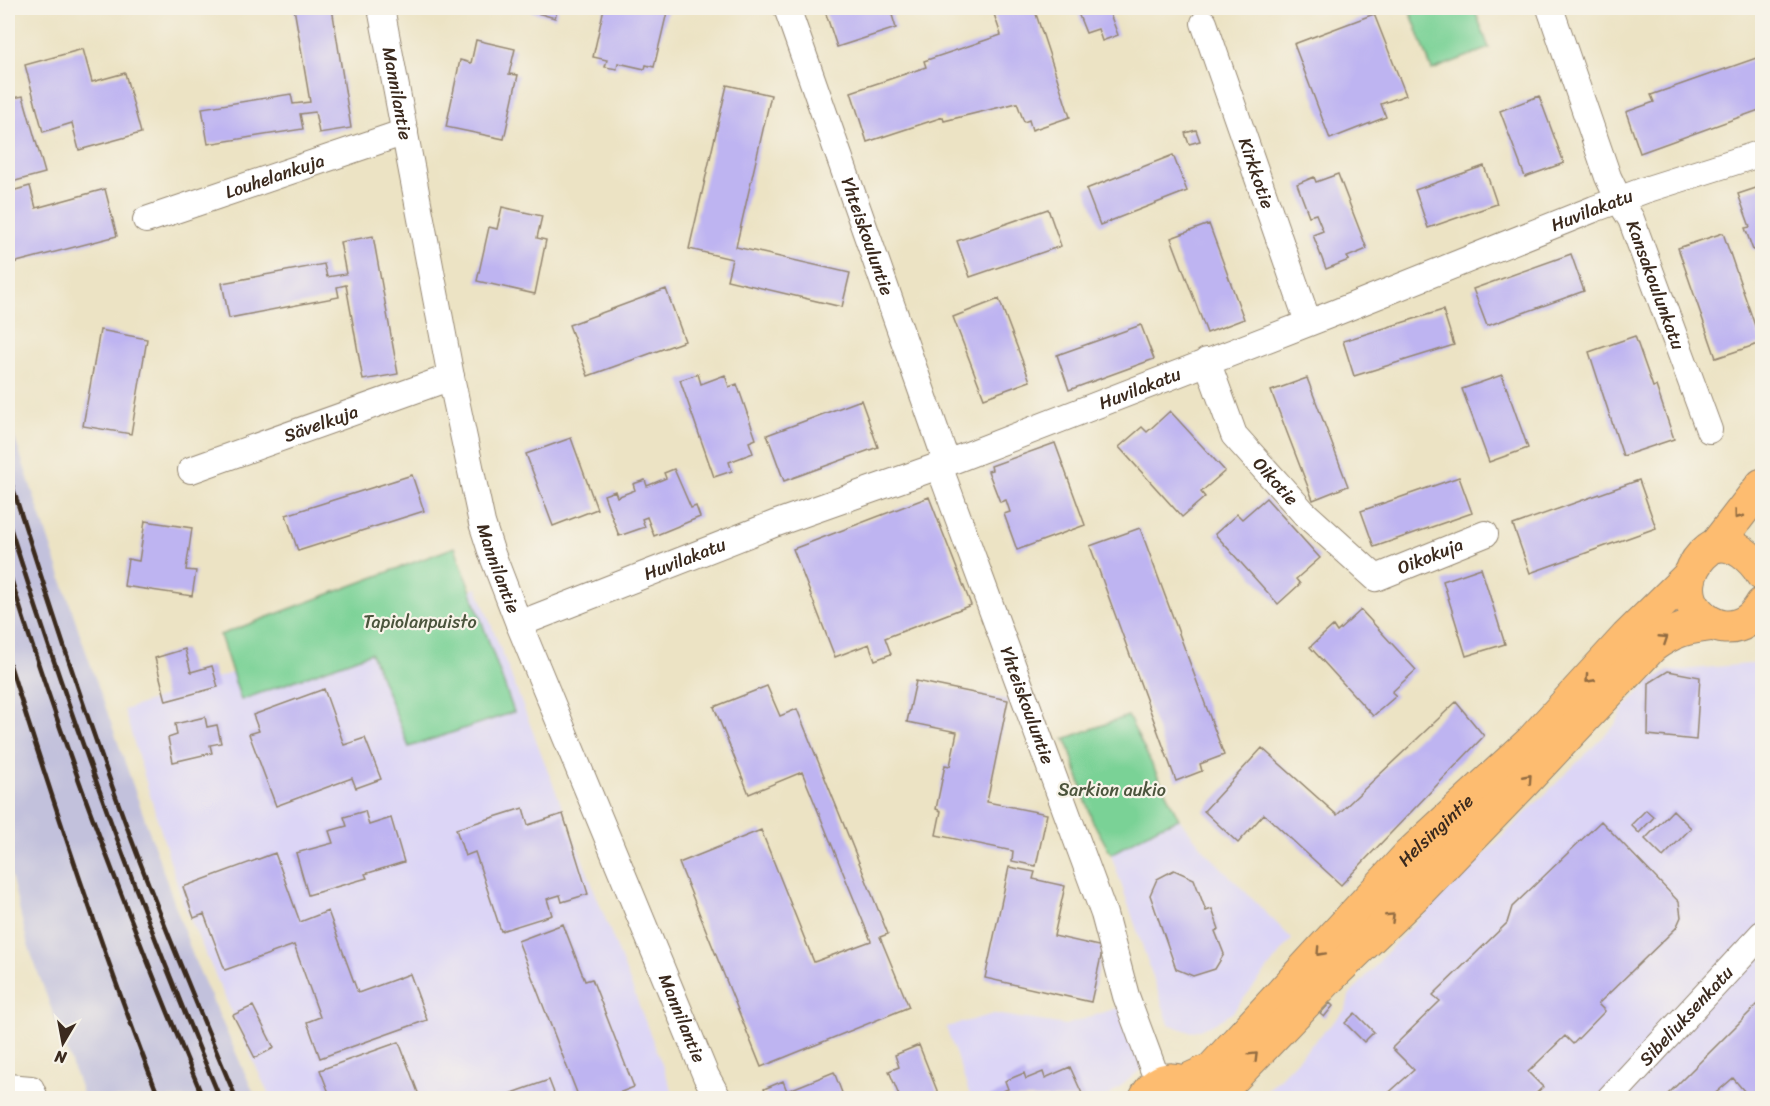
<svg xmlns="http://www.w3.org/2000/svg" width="1770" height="1106" font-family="Sriracha,sans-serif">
<rect width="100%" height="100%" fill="#f7f3e8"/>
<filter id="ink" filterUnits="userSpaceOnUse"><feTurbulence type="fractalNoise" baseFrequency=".0167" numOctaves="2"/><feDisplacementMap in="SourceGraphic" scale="12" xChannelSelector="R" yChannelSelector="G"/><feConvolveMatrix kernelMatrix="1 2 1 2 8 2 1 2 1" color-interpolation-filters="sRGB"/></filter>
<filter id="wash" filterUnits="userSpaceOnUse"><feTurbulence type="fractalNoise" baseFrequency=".008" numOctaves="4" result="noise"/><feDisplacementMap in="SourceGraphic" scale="24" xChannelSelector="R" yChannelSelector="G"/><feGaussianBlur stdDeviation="1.35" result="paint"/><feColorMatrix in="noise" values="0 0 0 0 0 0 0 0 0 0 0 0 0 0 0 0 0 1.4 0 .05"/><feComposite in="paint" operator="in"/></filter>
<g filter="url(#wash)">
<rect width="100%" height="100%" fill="#ece3c4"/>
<!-- built -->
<path fill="#dcd5f6" d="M477 588 675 1098H270L183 903 124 710Z
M1762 663V1098H1260L1346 1009 1349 996 1395 943 1614 726 1626 705 1649 683 1668 671Z
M1179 819 1207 853 1292 939 1232 1013 1210 1026 1190 1032 1169 1024 1111 854 1158 827Z
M1120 1007 1144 1067 1110 1095 1101 1098H971L946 1027 994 1014 1066 1025Z"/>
<!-- industrial -->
<path fill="#c2c1dc" d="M8 418 84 646 194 959 256 1098H84L28 945 8 863Z"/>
<!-- green -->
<path fill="#7ad296" stroke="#5a7e5a" stroke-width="1.5" d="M1409 8H1474L1489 48 1432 70Z
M455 547 514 712 409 747 371 653 241 700 220 635Z
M1128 716 1179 819 1158 827 1111 854 1092 820 1067 741 1064 739Z"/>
<g id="blocks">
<!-- building -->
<path fill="#beb4f1" d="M294 8H332L351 128 319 133 315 112 300 114 303 129 208 144 202 108 291 94 293 104 310 102Z
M531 8H558L555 18 530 11Z
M604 8H668L654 67 646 65 645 69 618 63 617 69 605 67 607 60 593 57Z
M824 8H901L903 11 892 15 896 28 837 47Z
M992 8H1034L1070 117 1032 130 1029 120 1024 122 1017 103 944 121 943 117 867 142 851 92 926 67 924 61 1001 35Z
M1076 8H1112L1110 14 1118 35 1102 41 1098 29 1086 33Z
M1374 14 1406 95 1381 104 1386 117 1330 139 1294 44Z
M476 40 515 49 509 74 518 75 504 139 446 127 460 60 471 63Z
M83 49 92 82 125 73 141 133 79 150 72 123 43 132 25 65Z
M1762 56V109L1640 153 1626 112 1654 102 1651 95Z
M727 85 771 95 736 247 850 273 842 307 727 280 732 259 689 249Z
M23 96 45 173 8 183V99Z
M1539 96 1564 163 1525 177 1500 111Z
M1196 130 1200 141 1189 144 1185 133Z
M1173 155 1187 191 1100 225 1086 189Z
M1484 166 1497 204 1428 228 1415 190Z
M1338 174 1367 249 1347 257 1349 260 1326 269 1313 235 1323 231 1316 214 1309 216 1297 184 1314 177 1316 182Z
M30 186 36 208 105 189 117 236 9 264 8 216 12 215 8 192Z
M1762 186V257L1760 258 1757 249 1753 250 1745 228 1750 227 1738 194Z
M502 207 542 216 537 238 546 240 535 294 477 281 489 227 497 229Z
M1048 209 1061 246 970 277 957 241Z
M1209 224 1244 319 1207 333 1171 238Z
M1723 233 1761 343 1716 358 1678 248Z
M373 236 398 374 363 380 346 285 337 287 339 297 229 318 222 283 324 264 327 277 346 274 340 242Z
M1571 254 1584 291 1487 326 1473 289Z
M666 289 685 341 588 376 569 325Z
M999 299 1030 381 984 398 953 317Z
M1443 310 1454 345 1354 376 1343 341Z
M1141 325 1154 359 1069 390 1057 355Z
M100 330 147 339 131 434 83 426Z
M1635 336 1653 387 1656 386 1674 439 1623 456 1589 352Z
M698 374 701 384 725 375 729 387 737 384 756 439 749 442 753 453 729 462 732 471 714 477 680 380Z
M1502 375 1528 448 1489 462 1462 389Z
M1307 378 1348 486 1313 500 1271 391Z
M861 400 878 447 784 481 767 435Z
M1170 411 1225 471 1201 492 1205 497 1182 517 1119 447 1142 427 1147 432Z
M571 438 597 509 553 526 526 454Z
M1055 443 1085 525 1017 550 1004 514 1010 512 1006 500 1000 502 988 471 992 470 991 466Z
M674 469 691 508 696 506 700 517 654 536 647 517 642 519 645 527 619 536 604 495 615 491 617 497 635 490 633 484 645 480 647 486 666 478 664 473Z
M412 475 424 511 298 551 286 515Z
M1459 477 1472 513 1374 547 1361 511Z
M1639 480 1656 528 1530 573 1513 525Z
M929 497 971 605 885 638 891 654 875 660 869 644 835 657 793 549Z
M1266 498 1320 558 1296 579 1300 584 1278 604 1215 534 1237 514 1242 519Z
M145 521 192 528 186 570 196 571 192 596 124 586 128 559 139 561Z
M1140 528 1224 755 1200 764 1202 771 1176 781 1090 546Z
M1481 568 1505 644 1466 656 1443 581Z
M1361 610 1416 670 1392 692 1396 696 1373 716 1310 647 1333 626 1337 632Z
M185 649 191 672 212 666 218 687 166 701 155 658Z
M1668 671 1700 677 1696 740 1648 735 1649 683Z
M916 681 1008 700 987 802 1047 814 1036 866 1012 861 1013 851 936 835 941 811 936 809 945 765 950 766 957 732 907 722Z
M767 686 780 716 797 709 888 934 880 937 909 1007 761 1067 679 863 761 830 814 962 871 941 802 772 749 794 714 707Z
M324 689 344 745 365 738 381 779 356 788 352 778 276 806 249 734 259 731 253 715Z
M1456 702 1484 736 1341 885 1264 814 1238 843 1204 811 1262 748 1337 815Z
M205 717 207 727 217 725 221 743 210 745 212 753 173 762 168 738 177 735 175 724Z
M523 808 528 825 563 814 588 894 562 902 560 895 547 899 552 915 501 931 475 852 465 856 456 829Z
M1646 810 1654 817 1639 833 1631 825Z
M1673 810 1691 828 1663 857 1645 839Z
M365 811 369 825 391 818 404 862 365 874 367 878 308 895 296 853 333 843 329 831 347 826 344 817Z
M1601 821 1679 902 1681 917 1676 928 1598 1004 1605 1011 1573 1044 1565 1036 1528 1072 1543 1087 1531 1098H1383L1414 1070 1392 1048 1440 1001 1433 995 1507 923 1512 907Z
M275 853 300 922 328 911 358 993 410 974 427 1020 320 1058 307 1022 320 1017 294 945 225 970 204 914 194 918 183 887Z
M1009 867 1035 872 1033 879 1065 886 1054 936 1103 947 1091 1002 985 978Z
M1174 870 1194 879 1206 911 1212 909 1219 929 1215 931 1224 954 1215 969 1193 976 1176 969 1150 895 1157 879Z
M563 924 585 981 592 979 634 1087 606 1098H579L518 941Z
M1762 1000V1098H1750L1733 1078 1710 1098H1664Z
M1330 1003 1333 1006 1324 1017 1320 1014Z
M253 1006 274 1048 255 1058 233 1015Z
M1355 1013 1374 1032 1364 1042 1345 1023Z
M399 1042 420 1098H331L320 1070Z
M919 1045 940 1098H900L889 1071 899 1067 895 1055Z
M1070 1067 1084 1098H987L1008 1089 1005 1081 1024 1073 1026 1079 1043 1072 1045 1078Z
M834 1072 844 1098H768L764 1089 783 1081 787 1091Z
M549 1080 556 1098H498Z"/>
</g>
</g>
<g filter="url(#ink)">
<use href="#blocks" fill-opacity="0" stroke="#948671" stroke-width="1.5"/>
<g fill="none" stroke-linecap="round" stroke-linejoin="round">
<!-- minor casing -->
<g stroke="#948671" stroke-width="28">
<g id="minor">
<path id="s1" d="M381 8 451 377 482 523 492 554 519 624 706 1076 718 1098"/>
<path id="s2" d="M787 8 947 463"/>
<path id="s3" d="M1550 8 1608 177 1619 200 1631 219 1709 430"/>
<path id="s4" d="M1204 23 1308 322"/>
<path id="s5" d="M146 220 405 132"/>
<path id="s6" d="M1207 361 1234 435 1304 513 1376 578 1485 534"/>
<path id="s7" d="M939 466 1104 914 1126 996 1158 1082"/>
<path id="s8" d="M191 470 451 377"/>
<path id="s9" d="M519 624 774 524 947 463 1332 314 1594 209 1645 190 1762 153"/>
<path d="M8 1087 31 1089 35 1098"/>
<path id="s10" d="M1610 1098 1762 934"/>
</g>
</g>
<!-- major casing -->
<g stroke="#948671" stroke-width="35">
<g id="major">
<path d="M1715 546 1762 485"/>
<path d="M1762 574C1754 560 1734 540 1714 546 1710 547 1706 552 1703 554 1688 570 1682 594 1698 612 1705 620 1714 626 1725 627 1742 628 1754 618 1762 604"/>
<path id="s11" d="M1184 1082 1212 1069 1410 854 1531 742 1627 637 1689 576"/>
<path d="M1146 1098C1157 1073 1186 1075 1200 1097"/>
<path d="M1214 1098 1329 978 1416 894 1520 786 1652 646C1674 630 1687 627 1714 624"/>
</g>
</g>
<!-- minor -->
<use href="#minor" stroke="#fff" stroke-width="26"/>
<!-- major -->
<use href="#major" stroke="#fdbc6f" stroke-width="33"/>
<!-- rail -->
<path stroke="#3b2a1e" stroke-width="4.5" d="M8 473C45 589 82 705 124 819 158 913 197 1006 236 1098
M8 521C70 717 140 909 220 1098
M8 569C63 749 131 925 203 1098
M8 659C55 807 103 954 159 1098"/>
</g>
<!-- one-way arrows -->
<defs><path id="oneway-chevron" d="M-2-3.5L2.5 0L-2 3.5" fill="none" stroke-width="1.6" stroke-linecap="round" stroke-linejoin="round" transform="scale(1.5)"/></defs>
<g stroke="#926c42">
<use href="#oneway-chevron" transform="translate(1738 515) rotate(127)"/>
<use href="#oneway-chevron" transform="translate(1664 639) rotate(-33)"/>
<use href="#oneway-chevron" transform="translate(1589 679) rotate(132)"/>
<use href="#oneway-chevron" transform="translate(1528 778) rotate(-48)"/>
<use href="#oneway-chevron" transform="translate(1391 917) rotate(-44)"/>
<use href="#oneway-chevron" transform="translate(1320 952) rotate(133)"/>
<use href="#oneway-chevron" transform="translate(1254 1056) rotate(-45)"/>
</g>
</g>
<g text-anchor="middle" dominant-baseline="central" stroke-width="4.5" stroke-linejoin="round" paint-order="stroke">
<!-- street labels -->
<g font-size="18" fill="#3b2a1e" stroke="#f7f3e8">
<text stroke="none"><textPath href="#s1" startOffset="87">Mannilantie</textPath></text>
<text stroke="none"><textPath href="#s4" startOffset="159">Kirkkotie</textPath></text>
<text stroke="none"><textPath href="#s5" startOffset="136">Louhelankuja</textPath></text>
<text stroke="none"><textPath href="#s9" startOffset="1150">Huvilakatu</textPath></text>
<text stroke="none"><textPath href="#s2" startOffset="242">Yhteiskouluntie</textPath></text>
<text stroke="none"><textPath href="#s3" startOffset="297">Kansakoulunkatu</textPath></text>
<text stroke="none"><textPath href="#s9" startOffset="664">Huvilakatu</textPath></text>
<text stroke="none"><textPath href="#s8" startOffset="138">Sävelkuja</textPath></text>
<text stroke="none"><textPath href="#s6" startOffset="141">Oikotie</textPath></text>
<text stroke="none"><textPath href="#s6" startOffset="339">Oikokuja</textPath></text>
<text stroke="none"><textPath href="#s9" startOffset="178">Huvilakatu</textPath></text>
<text stroke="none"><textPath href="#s1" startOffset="573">Mannilantie</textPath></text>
<text stroke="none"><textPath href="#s7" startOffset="255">Yhteiskouluntie</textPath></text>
<text stroke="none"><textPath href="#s11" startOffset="358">Helsingintie</textPath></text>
<text stroke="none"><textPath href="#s10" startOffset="112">Sibeliuksenkatu</textPath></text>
<text stroke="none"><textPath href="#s1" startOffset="1059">Mannilantie</textPath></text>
</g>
<!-- park labels -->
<g font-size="18" fill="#4b543c" stroke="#f7f3e8">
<text x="420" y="622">Tapiolanpuisto</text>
<text x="1112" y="790">Sarkion aukio</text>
</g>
</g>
<!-- margin -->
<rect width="1770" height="1106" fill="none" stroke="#f7f3e8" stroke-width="30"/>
<!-- north arrow -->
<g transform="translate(63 1043) rotate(190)" stroke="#f7f3e8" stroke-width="4.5" paint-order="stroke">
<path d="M0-4.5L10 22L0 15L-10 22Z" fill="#3b2a1e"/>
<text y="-9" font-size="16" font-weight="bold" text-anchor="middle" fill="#3b2a1e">N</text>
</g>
</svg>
